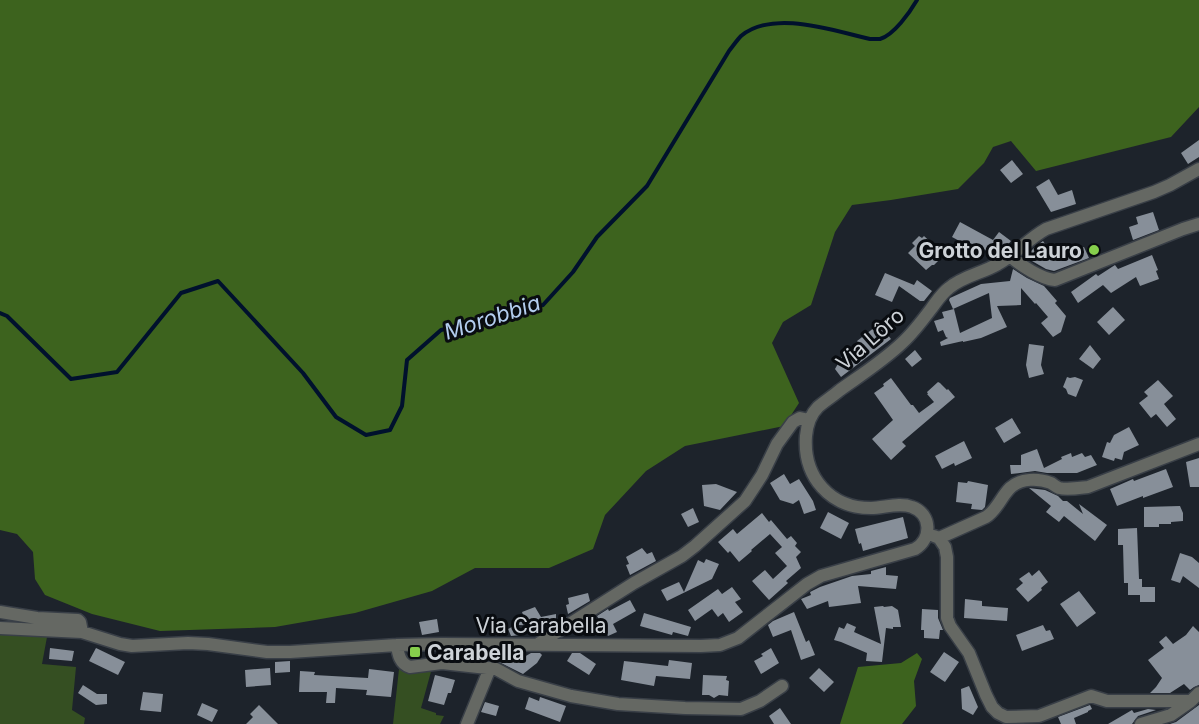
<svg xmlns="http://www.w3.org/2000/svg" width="1199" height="724" font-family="Inter,sans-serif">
<rect width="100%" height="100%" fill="#1d232b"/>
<!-- green -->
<path fill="#354f22" d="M0 634H32L47 637 42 664 76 667 72 710 85 718 84 724H0Z
M432 668 421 708 436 713V715L444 716 440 724H393L399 669C410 675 420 671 432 668Z"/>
<!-- forest -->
<path fill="#3d631e" d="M0 0H1199V107L1171 137 1036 171 1011 141 993 147 984 163 958 189 891 200 852 205 835 232 811 305 783 322 772 343 799 403 784 426 685 446 646 471 605 515 593 549 549 568H475L432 591 355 613 275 627 160 631 92 614 45 595 35 579 33 552 17 534 0 530Z
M917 653 922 659 914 681 916 706 902 724H840L858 667 901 663Z"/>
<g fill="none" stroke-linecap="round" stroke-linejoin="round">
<!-- stream -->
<path stroke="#00112d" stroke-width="4" d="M0 313 7 316 71 379 117 372 181 293 218 281 303 373 336 417 366 435 390 430 402 406 407 360 441 330 543 305 573 272 597 237 647 186 729 51C733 46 737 40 741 36 773 9 834 31 870 39 873 39 878 39 880 39 894 35 910 12 917 0"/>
</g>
<!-- building -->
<path fill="#878f99" d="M1199 140V157L1188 164 1181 153Z
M1012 160 1023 174 1011 183 1000 170Z
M1049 179 1058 195 1072 190 1076 204 1051 212 1036 187Z
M1153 212 1159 230 1133 240 1129 227 1138 224 1136 217Z
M960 222 993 240 999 232 1011 241 1003 251 994 257 979 245 976 250 952 237Z
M919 236 922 238 924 236 938 249 935 253 941 258 934 265H932L926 270 908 253 915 246 912 243Z
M1043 241 1054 256 1065 250 1067 254 1084 247 1089 258 1054 271 1046 269 1025 257 1035 247Z
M1152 255 1158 270 1156 271 1159 279 1140 286 1136 277 1111 293 1103 285 1078 303 1071 292 1096 274 1098 276 1115 265 1118 269Z
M1013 269 1027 278 1044 286 1057 301 1055 303 1066 316 1061 332 1053 337 1041 323 1048 317 1036 303 1035 304 1021 288V305L997 306 1007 327 981 338 963 342V341L941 346 940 342 948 338 946 337 943 330 938 332 934 321 944 318 942 312 954 309 960 333 992 318 989 293 953 309 949 300 950 298 981 284 1010 281Z
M885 273 914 285 917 280 932 291 924 301H920L899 286 892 302 875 295Z
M1113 307 1125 320 1109 335 1097 322Z
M879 324 891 339 841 377 835 369 844 353 859 343 857 341Z
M1029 344 1044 346 1041 365 1044 374 1029 378 1026 365Z
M1090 345 1101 359 1093 369 1079 359Z
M915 350 922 359 912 367 905 359Z
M1067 377 1070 378 1075 377 1083 380 1076 397 1068 394 1066 389 1063 387Z
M891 378 911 405H913L919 413 934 402 927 394H928L927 392 938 382 940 383 947 390 948 389 955 397 902 442 906 446 891 460 872 439 893 420 874 393 884 386 883 384Z
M1158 380 1173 396 1164 404 1176 419 1167 427 1156 414 1151 418 1139 403 1148 396 1144 392Z
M1012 418 1021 433 1004 443 995 428Z
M1129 427 1139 445 1124 452 1122 460 1115 458 1114 461 1102 457 1107 442 1110 443 1114 435Z
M964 441 972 458 955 466 954 463 942 469 935 456Z
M1037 449 1044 468 1062 459 1061 457 1071 453 1072 457 1082 453 1085 457 1091 455 1097 465 1077 473H1047L1035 471 1011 474 1010 465H1021V455Z
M1199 458V487H1190L1186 462Z
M1166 469 1173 487 1143 498V496L1117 506 1110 489 1133 479 1134 481Z
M784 474 790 484 799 479 813 501 816 510 804 514 799 500 793 504 780 500 770 483Z
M968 481 988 485 985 507 982 510 971 509 972 504 956 502 958 482 967 483Z
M716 484 737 492 720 510 704 506 702 485Z
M1029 488 1045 490 1058 496 1063 501H1067L1083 514 1079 504 1107 525 1095 541 1064 516 1059 522 1046 512 1051 506Z
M1180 506 1183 513V521L1171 522V524H1159V527H1144V507Z
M693 508 699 522 688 527 681 514Z
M828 512 849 523 841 539 820 528Z
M762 513 769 522 771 520 787 539 791 536 797 543 795 546 801 552 796 557 801 568 786 581 788 583 769 600 752 581 765 570 773 579 787 566 775 553 782 547 770 534 751 550 752 551 739 562 730 551 728 553 718 542 733 529 737 534Z
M903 517 908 538 863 551 861 543 859 544 855 529Z
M1137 528 1139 579H1142V587H1155V602H1140V595H1128V583H1124L1123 545H1118V529Z
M642 548 647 554 652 552 656 561 630 575 626 565 629 564 626 557Z
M1180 553 1192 557 1199 563V588L1183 576 1180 583 1171 580Z
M706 559 719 564 712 579 667 601 661 590 679 582 684 592 698 560 704 563Z
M886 567V575L898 576 896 589 858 586 861 603 829 607 828 601 807 609 801 599 811 595 810 592 820 587 852 576 871 574V571Z
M1039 570 1048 582 1041 588 1042 590 1028 602 1016 589 1023 583 1019 579 1029 572 1032 576Z
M732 587 741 599 735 602 743 612 729 622 723 613 718 617 712 609 695 621 688 610 718 589 722 594Z
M1079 591 1096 613 1077 627 1060 604Z
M588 593 590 601 568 614 566 605 569 604 568 598Z
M965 599 982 601V606L1008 608 1007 621 964 618Z
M630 600 636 611 613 624 617 632 608 636 597 616 608 609 609 611Z
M883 606 884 607 892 606 898 610 901 627H893V629L886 628 882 662 866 661 867 653 841 642 834 640 839 627 844 629 847 623 856 627 854 632 881 644 874 607Z
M535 607 541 617 556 614V623L547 628V626L518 625V621L525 620 522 612Z
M922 609 938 610V618L943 630H940L939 639 924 638V630H921Z
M794 612 806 642 809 640 815 655 801 660 791 630 773 637 768 625 773 621Z
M644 613 691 627 688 636 673 632 672 635 640 626Z
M437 619 439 632 422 635 419 622Z
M516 625 520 635 511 636 508 629Z
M1043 625 1046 631 1050 630 1054 639 1022 651 1016 635Z
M1193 626 1199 632V685L1194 687 1190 690 1184 684 1170 693H1150L1156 687 1162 678 1148 660 1164 648 1159 642 1166 636 1173 644 1186 635Z
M50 648 74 651 72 661 49 659Z
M96 648 125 662 118 675 89 661Z
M771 648 779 663 761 674 754 661 763 656 761 654Z
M463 652 510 653 517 661 531 653H540L542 655 537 663 523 674 497 661 463 657Z
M944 652 959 662 945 682 930 672Z
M572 653H580L596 664 589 675 567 661Z
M669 660 692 663 690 679 656 676 654 686 621 680 624 661 668 666Z
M290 661V672L275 673V662Z
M270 668 271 685 246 687 245 670Z
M819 668 834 682 824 692 809 678Z
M369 669 394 672 391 697 366 695 367 690 336 688 335 703H326L327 692H299L300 671 315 672 314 675 368 678Z
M435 675 455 680 451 693H448L444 705 428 701Z
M703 675 727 676 726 680 729 681 728 696 719 695 714 698 709 695H702Z
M83 685 97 694H107V704L96 705 78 693Z
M969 686 978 707 973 715 962 709 961 689Z
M143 692 163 694 161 712 140 710Z
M529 697 539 701 540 697 566 706 560 722 525 709Z
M485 702 499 706 496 716 481 712Z
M202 703 218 710 212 722 197 715Z
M259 705 278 724H246L253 717 250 714Z
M1090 705 1092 709 1088 711V712L1074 718 1076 724H1061L1058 717Z
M1199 705V724H1170L1176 722Z
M780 708 791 724H774L769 716Z
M1148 709 1156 710 1138 716 1132 724H1108L1132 710 1134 713Z"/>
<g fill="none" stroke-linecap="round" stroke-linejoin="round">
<!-- minor casing -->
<g stroke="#393f47" stroke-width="15">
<path id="minor" d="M1010 256C1020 265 1041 279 1055 280L1183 229 1199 224
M934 536 939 538 986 517C997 510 1001 497 1010 488 1021 478 1038 478 1051 483 1054 485 1056 487 1059 488 1068 490 1079 488 1088 487L1199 444
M939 538 945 547 947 557V618L950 626 969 653 986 695 992 707 998 713 1006 717 1039 716 1091 696 1107 701H1191
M0 612 37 618 78 620 80 622 82 632
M0 628 82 632 120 644 132 646 188 643 208 644 267 652H290L397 645 442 644 701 646 720 645 738 638 807 584 821 576 915 549C932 539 932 514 912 507 899 502 884 508 871 508 830 508 803 477 806 436 807 425 810 415 818 407 825 401 833 396 840 390 861 375 883 361 902 343 913 333 922 321 931 309 937 301 942 293 949 288 963 276 983 273 998 264 1016 254 1028 239 1046 229L1154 192 1170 185 1199 169
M538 644 634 583 682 556 695 546 745 501 762 475 777 444 793 422 800 418 809 420
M397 645C398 654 400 664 410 667L442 663 496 669 518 681 571 696 618 704 685 708 741 709 760 701 782 686
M467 724 490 668
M1141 724 1171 715 1191 701 1199 693"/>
</g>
<!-- minor -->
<use href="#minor" stroke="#656863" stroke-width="12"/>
</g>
<!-- markers -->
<g fill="#86cf4c" stroke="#090c10" stroke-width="2">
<circle cx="1094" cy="250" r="6"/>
<rect x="409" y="646" width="12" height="12" rx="3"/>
</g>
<g text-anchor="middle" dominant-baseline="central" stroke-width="6" stroke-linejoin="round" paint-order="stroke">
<!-- poi labels -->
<g font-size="21" font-weight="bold" fill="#cdd2d7" stroke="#090c10" text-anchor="end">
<text x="1082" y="250">Grotto del Lauro</text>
<text x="427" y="652" text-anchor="start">Carabella</text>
</g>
<!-- street labels -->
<g font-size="21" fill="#cdd2d7" stroke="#090c10">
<text transform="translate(870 339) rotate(-41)">Via Lôro</text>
<text x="541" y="625">Via Carabella</text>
</g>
<!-- water labels -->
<g font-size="22" font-style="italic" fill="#b3cdee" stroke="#090c10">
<text transform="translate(492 317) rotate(-18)">Morobbia</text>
</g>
</g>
</svg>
